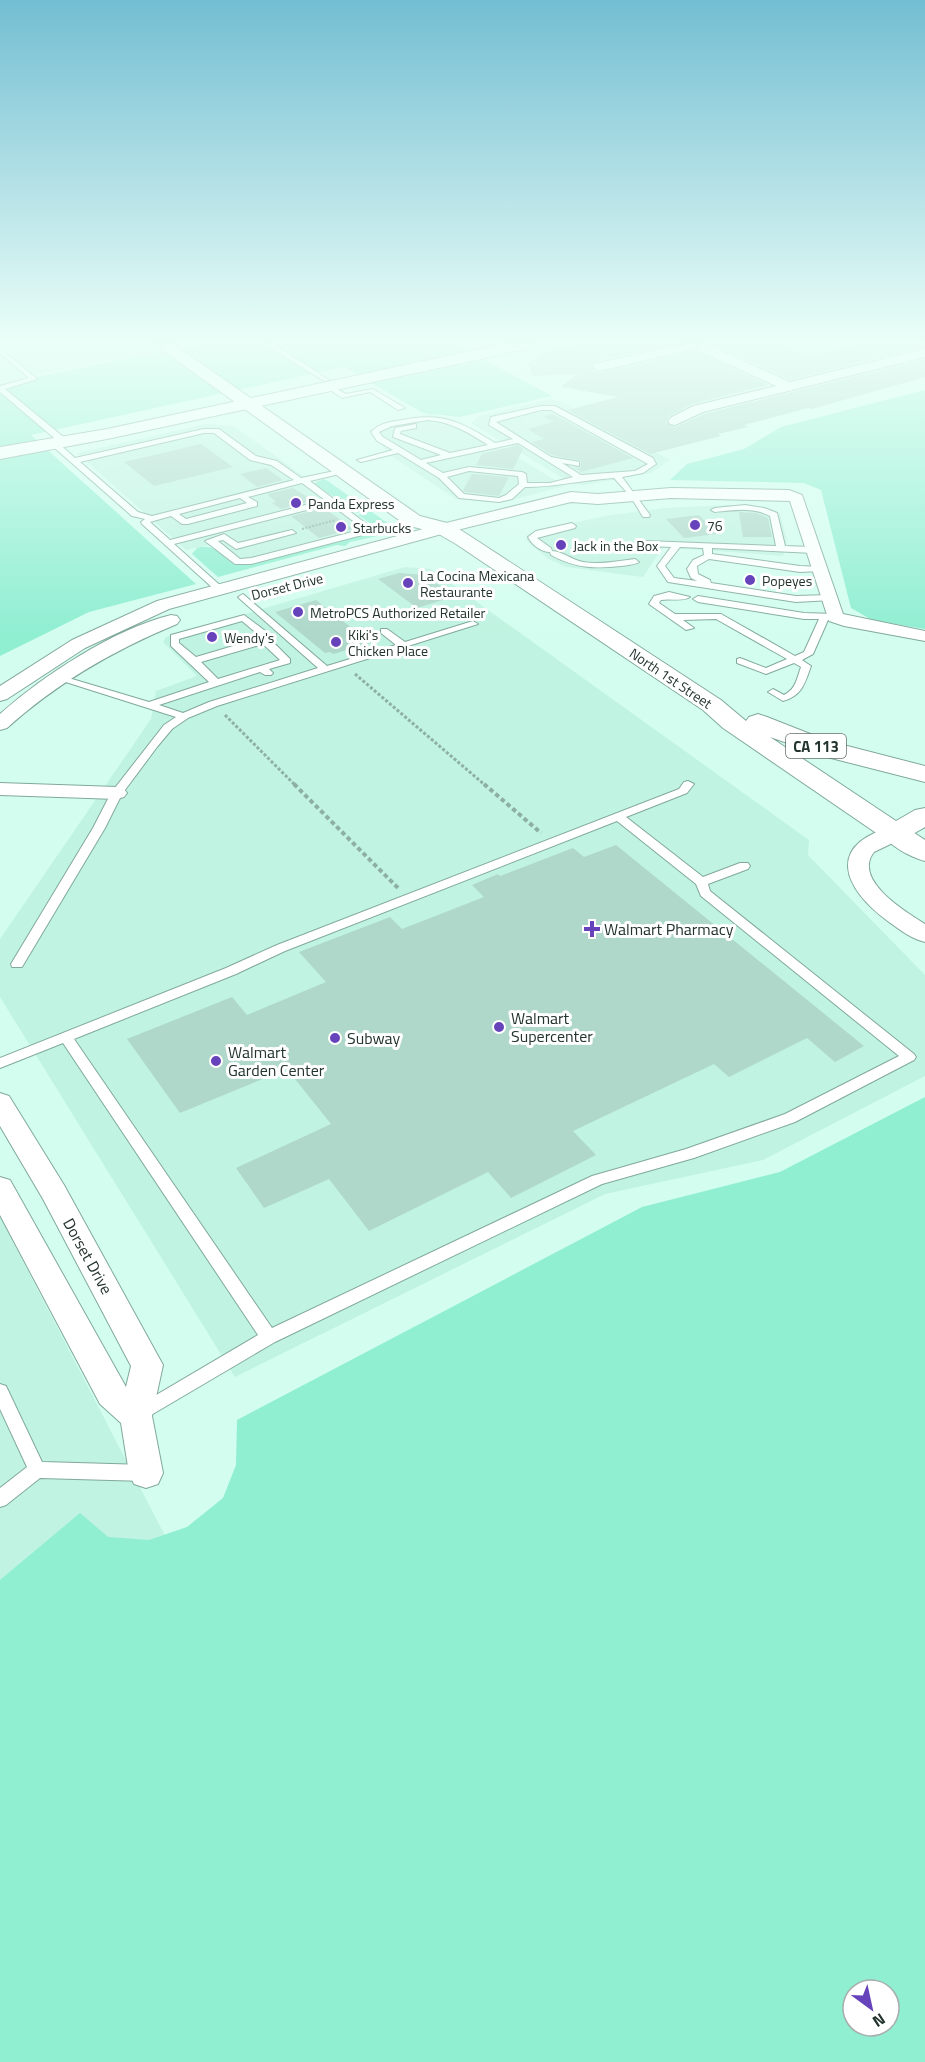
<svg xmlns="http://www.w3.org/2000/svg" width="925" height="2062" font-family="'Titillium Web',sans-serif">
<rect width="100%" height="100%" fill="#d3feef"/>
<!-- built -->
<path fill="#c0f3e1" d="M0 344H151L161 351 39 374 0 384Z
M549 399 558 400 670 460 651 473 584 485 572 484 471 423 479 416Z
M430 414 457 420 565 486 501 503 456 499 391 456 369 431 390 421Z
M206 424 234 426 371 525V530L252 563H234L210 545 186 550 77 453Z
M727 505 766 507 777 511 780 514 787 541 783 556 663 547 643 577 566 567 547 558 526 540 527 535 536 531 611 515 665 508Z
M405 567 431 569 809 840 808 855 925 975V1076L763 1160 605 1194 235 1377 0 997V939L151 719 156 691 197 676 163 642 166 637Z
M0 1217 174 1553 0 1650Z"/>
<!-- green -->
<path fill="#90eed1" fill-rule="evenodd" d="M199 344H455L552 396 460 417 423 413 344 367 31 435 196 584 89 612 0 656V384Z
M925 390V629L872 620 851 608 821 490 804 483 670 480 687 464 744 449 781 427Z
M324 479 328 481 367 509 357 513 315 484 316 482Z
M369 510 389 524 382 535 350 542 345 546 337 545 218 577 192 554 197 548C221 541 224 567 252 564L369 532 373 529V525L358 515Z
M925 1097V2062H0V1580L80 1513 108 1537 149 1540 187 1527 223 1498 236 1465 237 1420 642 1207 780 1172ZM853 1990H889V2026H853Z"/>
<!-- building -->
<path fill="#afd8ca" d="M582 344H670L594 362 591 368 598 373 695 351 769 385 692 404 668 417 666 422 675 427 704 414 925 359V377L812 409 808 408 744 425 748 427 718 434 721 436 650 454 567 410 619 397 561 387 577 374 533 376 528 364 541 352Z
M712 344H779L807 356 864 344H925V347L790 380Z
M553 414 633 458 581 472 573 467 580 468 581 461 552 455 531 442 544 439 528 429 553 422 543 416Z
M201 444 233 467 154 486 124 462Z
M518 445 523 449 513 469 476 465 482 454Z
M266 468 283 480 257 487 240 474Z
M472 474 509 477 499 496 465 492 463 490Z
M293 488 314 501 281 509 272 503 276 502 267 494Z
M324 508 353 529 319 538 291 516Z
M739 512 756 513 768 518 772 537H743Z
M699 515 717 534 684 538 666 519Z
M399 573 425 575 452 594 446 596 449 598 417 608 378 579Z
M316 600 371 643 333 654 330 652 325 653 275 612Z
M616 845 864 1046 835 1062 807 1038 729 1077 714 1064 573 1131 596 1155 511 1198 488 1172 369 1231 329 1179 264 1208 236 1168 331 1124 287 1069 180 1113 127 1039 232 997 247 1015 326 982 299 952 390 917 402 929 484 897 472 885 498 874 500 876 573 848 584 857Z"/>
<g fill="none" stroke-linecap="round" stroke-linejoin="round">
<!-- lane casing -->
<g stroke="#81a99b" stroke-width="2">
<path id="lane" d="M265 344H273L329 380 324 381Z
M0 348 37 379 5 389 66 439V443H60L0 392V386L29 378 0 353Z
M327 386H331L346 394 373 389 405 408 398 410 370 392 342 398 327 388Z
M541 406H555L653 458 656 464 643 473 622 477 650 515 649 517H643L631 497 614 478C584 480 555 487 525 487L512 499 499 502 459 498 439 478 398 453 361 462 357 460 393 450 377 441 371 432C379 423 390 422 402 420 442 412 462 422 495 443L513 439 489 425 491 417ZM541 410H551L648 464 635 471 581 475 562 463 579 466V462L551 457 496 422ZM428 420C452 422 469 433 488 445L450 453 400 434 401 431 416 428V424L395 428 393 437 441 455 421 460 383 437 379 432 392 426ZM518 443 573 477 550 483H527L526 474 522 472 469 467 443 473 426 463ZM469 471 518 476 519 484 506 495 499 498 464 494 447 477Z
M204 429H219L256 456 277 461 301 478 344 469V473L310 481 373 529 370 533 251 564H235L205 541 224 534 238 543 292 530 296 533 236 549 223 540 218 541 240 559 251 558 364 529 330 504 174 544 223 588 215 590 142 524 141 522 145 519 132 516 49 443 56 441 75 458ZM204 433H214L250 460 271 465 294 480 152 516 138 512 80 462ZM302 483 325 500 170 540 150 522 171 516 182 524H188L257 506V502L248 497ZM240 498 247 503 186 519 179 514Z
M745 505 764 508 777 513 785 546 813 547 817 550 813 553 712 548V554L800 566 822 567V571L800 572 709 559 697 566 698 574 710 580 711 583 796 596 829 595 834 598 832 600 796 602 668 582 657 566 671 547 648 546 644 543 645 541 776 546 770 516C753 507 733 510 715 512L711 510 715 508ZM680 547 703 548 704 555 693 560 687 569 691 578 697 581 674 578 665 566Z
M572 523 576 526 575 528 537 538 551 548 552 551C562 551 572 560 583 562 600 565 618 561 635 559L639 562C634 565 628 565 621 566 595 569 574 568 551 555L550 552C541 552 532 545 528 537L536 531Z
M669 592 690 597C683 602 670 598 661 600L659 603 675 614H721L795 656 804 652 819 619H804L698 602 693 599 698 596 804 613 835 614 840 617 828 620 813 654 802 660 811 666C805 683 802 696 783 701L768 692 773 689 784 695C796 689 797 678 801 667L794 663 766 674 737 663V659L740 658 766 668 787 659 716 619 683 620 694 628 686 630 649 604 654 596Z
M243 594 327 666 396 645 381 633V629H387L405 642 473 621 478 624 217 706 188 718 172 729 157 747 122 794 105 828 22 967H12L11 964 93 828 111 793 164 725 176 717 53 678 58 675 62 676 149 702 209 682 171 646V635L244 615 268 633 270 639 290 659V663L269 669 273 673 271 675H265L260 672 159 705 183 713 209 702 318 668 240 599 238 597ZM242 621 260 636V638L196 657 179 643V639ZM263 644 280 660 218 679 201 662Z
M688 781 694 784 687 793 626 817 703 877 740 863H748L750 866 748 869 708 884 710 891 914 1054 916 1057 914 1060 795 1122 694 1158 602 1184 275 1342 146 1418 140 1421 134 1418 131 1413 134 1408 258 1335 63 1043 0 1068V1058L226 968 277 945 679 789 684 782ZM617 821 696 884 701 896 899 1056 785 1114 686 1149 592 1176 272 1328 74 1039 236 974 285 951Z
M0 1384 6 1386 42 1462 146 1465 152 1467 155 1473 152 1479 146 1481 40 1478 6 1505 0 1507V1488L27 1467 0 1409Z"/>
</g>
<!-- street casing -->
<g stroke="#81a99b" stroke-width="2">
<path id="street" d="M682 344H706L790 382 925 349V357L703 412 675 425 670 424 668 421 670 418 693 406 776 386 695 349 599 371 593 367 594 364Z
M671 488 789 490 802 495 843 614 925 631V641L844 626 829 621 790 501 671 498 598 504 571 502 449 532 169 609 85 648 7 699 0 701V686L72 640 157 601 438 525 571 492 598 494Z
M171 615 177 616 180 620 177 624C114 650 58 682 7 728L0 730V714C44 675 114 629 171 615Z
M0 783 117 787 124 789 127 793 124 797 117 799 0 795Z
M895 826 903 828 906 833 903 838 874 852C852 880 906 912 925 924V942C912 939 900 930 889 922 842 888 825 844 895 826Z
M0 1093 9 1096 64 1185 163 1365 152 1416 163 1473 158 1484 146 1488 134 1484 129 1473 121 1423 100 1404 0 1215V1177L10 1180 126 1387 131 1366 43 1199 0 1126Z"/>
</g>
<!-- secondary casing -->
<g stroke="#81a99b" stroke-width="2">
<path id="secondary" d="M503 344H535L527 349 107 439 0 459V447L107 429Z"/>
</g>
<!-- primary casing -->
<g stroke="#81a99b" stroke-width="2">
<path id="primary" d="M154 344H173L420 516 451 524 470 536 721 700 746 721 749 717 758 714 767 717 828 741 925 766V782L831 758 770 737 896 821 915 810 925 808V827C911 835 901 843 885 839L723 728 703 710 456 544 437 533 406 525Z"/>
</g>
<!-- highway casing -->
<g stroke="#81a99b" stroke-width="2">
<path id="highway" d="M895 825 905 827 925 840V861C910 857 890 846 881 833L885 827Z"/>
</g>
<!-- path-far2 -->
<path stroke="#8eafa4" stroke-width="2" stroke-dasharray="2 1.5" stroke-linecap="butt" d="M302 529 336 520"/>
<!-- path-far1 -->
<path stroke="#8eafa4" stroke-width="3" stroke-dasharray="3 2" stroke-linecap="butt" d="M355 674 486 786
M225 715 296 786"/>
<!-- path -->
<path stroke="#8eafa4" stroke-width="4" stroke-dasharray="4.5 3" stroke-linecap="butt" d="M294 784 398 888
M484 784 541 833"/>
<!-- lane -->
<use href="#lane" fill="#fff" fill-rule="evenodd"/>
<!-- street -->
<use href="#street" fill="#fff" fill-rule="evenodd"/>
<!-- secondary -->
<use href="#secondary" fill="#fff" fill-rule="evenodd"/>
<!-- primary -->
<use href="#primary" fill="#fff" fill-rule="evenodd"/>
<!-- highway -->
<use href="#highway" fill="#fff" fill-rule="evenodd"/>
</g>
<!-- sky -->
<linearGradient id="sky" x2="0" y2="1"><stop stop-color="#73bed2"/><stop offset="0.54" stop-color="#ebfff8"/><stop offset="1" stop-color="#ebfff8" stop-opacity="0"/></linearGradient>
<rect width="925" height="633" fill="url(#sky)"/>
<!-- markers -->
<g fill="#6642bb" stroke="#fff" stroke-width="2">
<circle cx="296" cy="503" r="6"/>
<circle cx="695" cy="525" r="6"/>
<circle cx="341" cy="527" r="6"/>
<circle cx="561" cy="545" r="6"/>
<circle cx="750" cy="580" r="6"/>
<circle cx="408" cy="583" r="6"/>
<circle cx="298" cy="612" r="6"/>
<circle cx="212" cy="637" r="6"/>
<circle cx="336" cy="642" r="6"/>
<path d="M589 920h6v6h6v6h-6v6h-6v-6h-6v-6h6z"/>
<circle cx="499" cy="1027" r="6"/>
<circle cx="335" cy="1038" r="6"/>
<circle cx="216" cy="1061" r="6"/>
</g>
<g text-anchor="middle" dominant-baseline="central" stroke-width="6" stroke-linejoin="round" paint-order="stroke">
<!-- far-poi labels -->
<g font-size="14" fill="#23332e" stroke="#fff" text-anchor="start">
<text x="308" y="503">Panda Express</text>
<text x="707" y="525">76</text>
<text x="353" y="527">Starbucks</text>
<text x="573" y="545">Jack in the Box</text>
<text x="420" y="575">La Cocina Mexicana<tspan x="420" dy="16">Restaurante</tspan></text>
<text x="762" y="580">Popeyes</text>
<text x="310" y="612">MetroPCS Authorized Retailer</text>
<text x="348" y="634">Kiki's<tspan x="348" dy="16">Chicken Place</tspan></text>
<text x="224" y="637">Wendy's</text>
</g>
<!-- far-street labels -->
<g font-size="14" fill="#23332e" stroke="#fff">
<text transform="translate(287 586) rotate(-14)">Dorset Drive</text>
<text transform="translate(671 678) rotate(34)">North 1st Street</text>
</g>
<!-- shield labels -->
<rect fill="#fff" stroke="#65706d" stroke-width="1.5" x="786" y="734" width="60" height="24" rx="4.5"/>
<g font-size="15" font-weight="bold" fill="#23332e">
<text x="816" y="746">CA 113</text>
</g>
<!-- poi labels -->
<g font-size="16" fill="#23332e" stroke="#fff" text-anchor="start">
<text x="604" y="929">Walmart Pharmacy</text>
<text x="511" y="1018">Walmart<tspan x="511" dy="18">Supercenter</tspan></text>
<text x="347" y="1038">Subway</text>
<text x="228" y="1052">Walmart<tspan x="228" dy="18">Garden Center</tspan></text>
</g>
<!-- street labels -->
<g font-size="16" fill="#23332e" stroke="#fff">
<text transform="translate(88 1256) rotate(61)">Dorset Drive</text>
</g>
</g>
<!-- north arrow -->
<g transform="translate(871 2008) rotate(147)"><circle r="28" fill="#ffffff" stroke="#a7adab" stroke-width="1.5"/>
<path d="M0-4.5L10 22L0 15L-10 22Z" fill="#6642bb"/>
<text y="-9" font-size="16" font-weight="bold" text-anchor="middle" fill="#23332e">N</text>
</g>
</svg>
